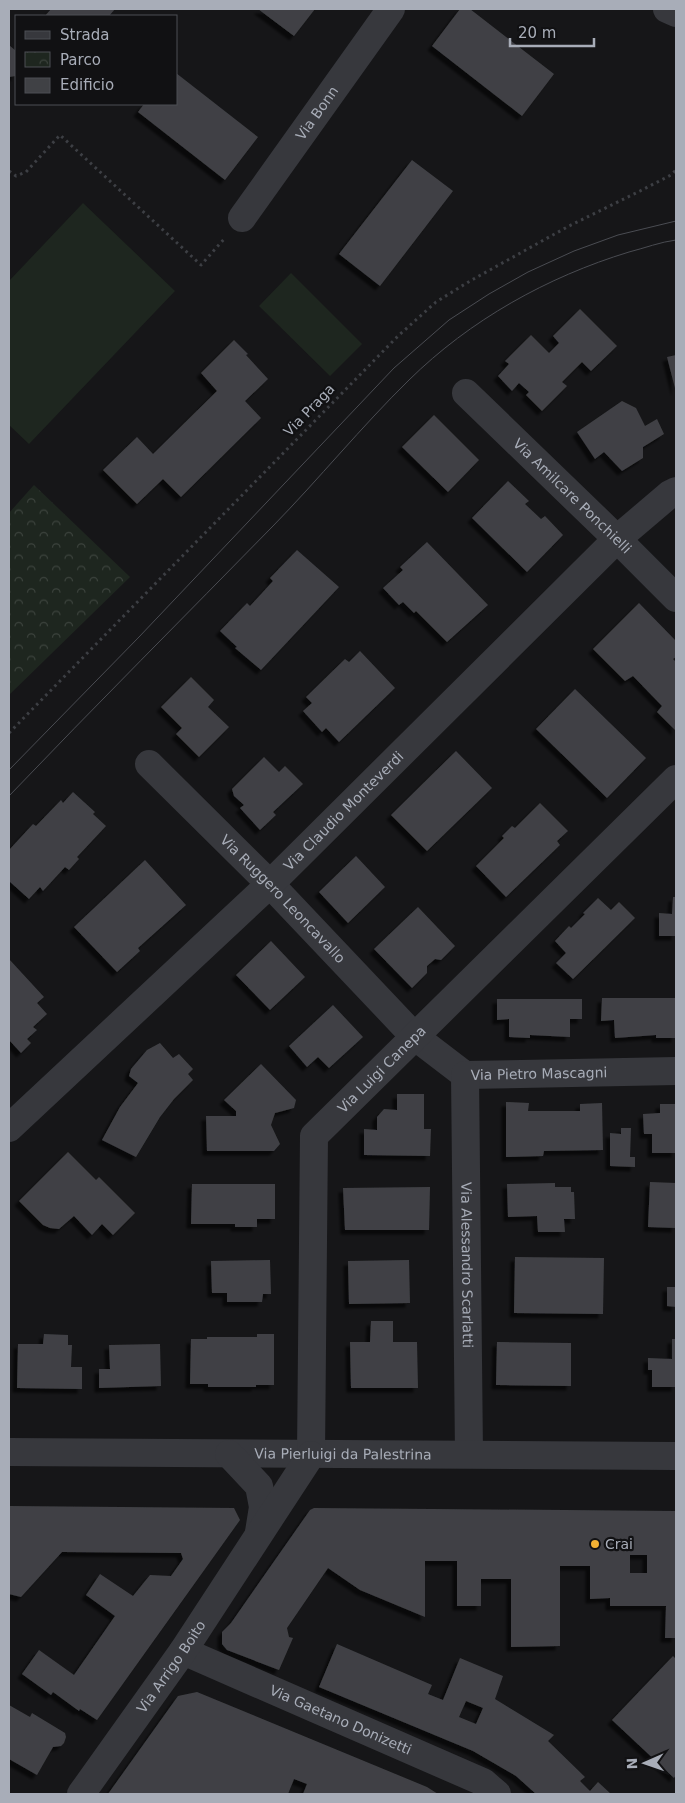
<svg xmlns="http://www.w3.org/2000/svg" width="685" height="1803" font-family="'DejaVu Sans',sans-serif">
<defs>
<pattern id="park-crowns" width="20" height="18" patternUnits="userSpaceOnUse" patternTransform="scale(1.25)"><rect width="20" height="18" fill="#1e261f"/><path d="M2 6a3 3 0 1 1 6 0M12 15a3 3 0 1 1 6 0" fill="none" stroke="#3c433d"/></pattern>
<filter id="shadow"><feDropShadow dx="-4.5" dy="4.5" stdDeviation="1" flood-color="#0009"/></filter>
</defs>
<rect width="100%" height="100%" fill="#161618"/>
<!-- grass -->
<path fill="#1e261f" d="M83 203 175 291 29 444 9 425V281Z
M291 273 362 344 330 376 259 306Z"/>
<!-- park -->
<path fill="url(#park-crowns)" d="M34 485 130 577 9 695V513Z"/>
<!-- building -->
<path fill="#404145" fill-rule="evenodd" filter="url(#shadow)" d="M51 9H115L109 16H45Z
M258 9H315L294 36Z
M460 9H470L554 74 522 116 432 46Z
M9 45 16 51V76L9 77Z
M176 73 258 137 225 180 138 112 144 104H176Z
M412 160 453 191 380 286 339 254Z
M580 309 617 346 591 371 582 362 562 382 567 386 542 411 526 395 529 392 519 383 512 391 498 376 509 364 505 361 531 335 549 353 559 343 553 336Z
M234 340 248 354 246 355 268 379 245 401 261 418 181 497 163 479 137 504 103 470 137 437 153 454 217 391 201 373Z
M676 355V392L667 357Z
M622 401 636 408 645 426 657 419 664 434 643 447V458L622 471 604 452 595 459 577 432Z
M434 415 479 460 448 492 402 447Z
M508 481 529 501 525 504 541 519 545 516 563 535 527 572 472 518Z
M427 542 488 605 447 642 416 611 414 613 403 602 399 605 383 588 403 570 400 567Z
M297 550 339 587 261 670 235 648 237 647 220 631 247 603 250 606 273 581 270 578Z
M639 603 676 641V657L673 659 676 662V731L657 712 662 706 633 676 625 681 593 649Z
M360 651 395 688 339 742 326 728 322 732 303 711 312 703 306 697 345 659 349 662Z
M191 677 214 700 208 707 229 727 199 757 176 734 182 728 161 707Z
M575 689 646 758 607 798 536 729Z
M456 751 492 788 427 851 391 815Z
M264 757 279 772 285 766 303 784 273 812 276 815 260 830 240 808 244 805 234 796 232 789Z
M73 792 95 812 93 814 106 826 77 857 79 859 69 870 65 867 43 891 40 887 29 899 9 881V850L33 824 36 826 61 800 63 803Z
M540 803 568 831 557 841 560 845 506 897 476 866 504 838 502 836 512 826 515 828Z
M356 856 385 887 348 923 319 892Z
M145 860 186 905 138 948 140 951 117 972 74 927Z
M673 897H676V936H659V913L672 914Z
M598 898 611 910 619 902 635 918 573 979 556 963 566 953 555 941 569 926 571 928 585 914 583 913Z
M418 907 455 946 441 960 435 959 427 966V973L412 988 374 949Z
M271 941 305 977 270 1010 236 975Z
M9 959 44 997 37 1003 47 1014 33 1027 37 1030 27 1039 31 1043 21 1053 9 1040Z
M602 998H676V1038H656V1035L615 1038 614 1020 601 1021Z
M497 999H582V1019H570V1037L530 1035V1038L509 1037V1019L497 1020Z
M333 1005 363 1037 329 1068 318 1057 307 1067 289 1046Z
M160 1043 173 1058 179 1054 193 1069 188 1074 193 1080 174 1099 160 1117 136 1157 102 1140 120 1107 138 1083 129 1076 131 1069 147 1050Z
M261 1064 296 1100 294 1108 275 1113 271 1125 280 1144 274 1151H207L206 1116H236V1111L224 1100Z
M397 1094H424V1129H431L430 1156 364 1155V1129L377 1130V1117L384 1109 397 1110Z
M506 1102 529 1103 528 1111H580V1104L602 1103 603 1150 544 1151 543 1156 506 1157Z
M660 1104H676V1153H652V1134H644L643 1114 660 1113Z
M621 1128H631L630 1157H635V1167L610 1166V1133L621 1134Z
M68 1152 96 1180 99 1177 135 1213 113 1235 102 1224 92 1235 74 1216 59 1229 50 1228 43 1225 19 1201Z
M650 1182 676 1183V1228L648 1227Z
M555 1183V1187H571V1192H574L575 1219H564L565 1232H538L537 1216 508 1217 507 1184Z
M192 1184H275V1219H257V1227H235V1224H191Z
M430 1187 429 1230H345L343 1188Z
M515 1257 604 1258 603 1314 514 1313Z
M270 1260 271 1294H263L262 1302H227V1293H212L211 1261Z
M409 1260 410 1303 349 1304 348 1261Z
M667 1287H676V1307L667 1306Z
M371 1321H393V1342H417L418 1388H351L350 1342H370Z
M44 1334 68 1335V1345H72L71 1367H82V1389L17 1388 18 1344H43Z
M257 1334H274V1385H256V1387H208V1384H190L191 1339H207V1337H257Z
M672 1339H676V1387H652V1370H648V1358L672 1359Z
M497 1342 571 1343V1386L496 1385Z
M160 1344 161 1386 99 1388V1369H110L109 1345Z
M9 1506 234 1508 240 1520 97 1720 80 1709 79 1711 53 1692 51 1695 22 1674 39 1650 74 1675 115 1616 86 1595 100 1574 133 1596 150 1575 171 1576 183 1559 181 1553 62 1552 21 1597 9 1594Z
M314 1508 676 1511V1638H665L666 1606H610V1598L590 1599V1566H560V1646L511 1647V1579H481V1606H457V1561H425V1617L360 1590 328 1568 287 1628 289 1637 293 1638 279 1670 227 1650 222 1644V1632L231 1623 310 1510ZM630 1555H647V1573H630Z
M337 1644 432 1685 428 1694 443 1700 460 1658 503 1676 495 1699 554 1735 548 1741 585 1777 580 1781 590 1791 598 1782 611 1794H536L516 1776 473 1751 319 1687ZM466 1701 483 1708 476 1724 459 1717Z
M673 1656 676 1659V1775L674 1778 612 1720Z
M197 1692 427 1787 438 1794H303L307 1784 294 1779 288 1794H108L178 1696Z
M9 1705 30 1717 32 1713 65 1733 66 1737 64 1743 61 1746 53 1747 37 1775 9 1759Z"/>
<g fill="none" stroke-linecap="round" stroke-linejoin="round">
<!-- path -->
<path stroke="#3d3f44" stroke-width="3" stroke-dasharray="2.5 4" stroke-linecap="butt" d="M9 171 16 176 26 172 60 135 201 265 225 238
M9 733 398 336 436 302 470 281 569 226 640 191 671 175 676 170"/>
<!-- minor -->
<g stroke="#37383d" stroke-width="28">
<path d="M667 9 676 13"/>
<path id="s1" d="M242 218 391 9"/>
<path id="s2" d="M466 393 617 539 676 598"/>
<path id="s3" d="M149 764 270 884 414 1036 465 1075 676 1071"/>
<path id="s4" d="M465 1075 469 1454"/>
<path id="s5" d="M9 1128 270 884 617 539 670 494 676 491"/>
<path id="s6" d="M9 1452 676 1456"/>
<path d="M229 1454 259 1486 263 1507 259 1532"/>
<path id="s7" d="M311 1455 314 1136 676 779"/>
<path id="s8" d="M183 1651 483 1782 497 1794"/>
<path id="s9" d="M81 1794 183 1651 311 1455"/>
</g>
<!-- tram -->
<path stroke="#4a4c52" stroke-width="1" d="M9 770 139 637 394 368 449 320 489 294 528 272 574 251 618 235 676 221
M9 796C96 705 185 616 273 526 319 479 361 427 409 380 470 320 547 277 629 252 645 248 660 242 676 240"/>
</g>
<!-- markers -->
<circle fill="#f2b134" stroke="#111113" stroke-width="2" cx="595" cy="1544" r="5"/>
<g text-anchor="middle" dominant-baseline="central" stroke-width="4.5" stroke-linejoin="round" paint-order="stroke">
<!-- street labels -->
<g font-size="14" fill="#a8adb8" stroke="#111113">
<text stroke="none"><textPath href="#s1" startOffset="129">Via Bonn</textPath></text>
<text transform="translate(309 410) rotate(-46)">Via Praga</text>
<text stroke="none"><textPath href="#s2" startOffset="148">Via Amilcare Ponchielli</textPath></text>
<text stroke="none"><textPath href="#s5" startOffset="461">Via Claudio Monteverdi</textPath></text>
<text stroke="none"><textPath href="#s3" startOffset="190">Via Ruggero Leoncavallo</textPath></text>
<text stroke="none"><textPath href="#s7" startOffset="414">Via Luigi Canepa</textPath></text>
<text stroke="none"><textPath href="#s3" startOffset="518">Via Pietro Mascagni</textPath></text>
<text stroke="none"><textPath href="#s4" startOffset="190">Via Alessandro Scarlatti</textPath></text>
<text stroke="none"><textPath href="#s6" startOffset="334">Via Pierluigi da Palestrina</textPath></text>
<text stroke="none"><textPath href="#s9" startOffset="156">Via Arrigo Boito</textPath></text>
<text stroke="none"><textPath href="#s8" startOffset="172">Via Gaetano Donizetti</textPath></text>
</g>
<!-- poi labels -->
<g font-size="14" fill="#a8adb8" stroke="#111113" text-anchor="start">
<text x="605" y="1544">Crai</text>
</g>
</g>
<!-- border -->
<rect width="685" height="1803" fill="none" stroke="#a8adb8" stroke-width="20"/>
<!-- legend -->
<rect x="15" y="15" width="162" height="90" fill="#111113" stroke="#4d4f55"/>
<rect x="25" y="31" width="25" height="8" fill="#37383d" stroke="#4d4f55"/>
<text x="60" y="40" font-size="15" fill="#a8adb8">Strada</text>
<rect x="25" y="52" width="25" height="15" fill="url(#park-crowns)" stroke="#4d4f55"/>
<text x="60" y="65" font-size="15" fill="#a8adb8">Parco</text>
<rect x="25" y="78" width="25" height="15" fill="#404145" stroke="#4d4f55"/>
<text x="60" y="90" font-size="15" fill="#a8adb8">Edificio</text>
<!-- north arrow -->
<g transform="translate(645 1763) rotate(268)" stroke="#111113" stroke-width="4" paint-order="stroke">
<path d="M0-4L9 19L0 12L-9 19Z" fill="#a8adb8"/>
<text y="-8" font-size="14" font-weight="bold" text-anchor="middle" fill="#a8adb8">N</text>
</g>
<!-- scale -->
<path d="M510 38v8h84v-8" fill="none" stroke="#a8adb8" stroke-width="2.5"/>
<text x="518" y="38" font-size="15" fill="#a8adb8" stroke="#111113" stroke-width="4" paint-order="stroke">20 m</text>
</svg>
